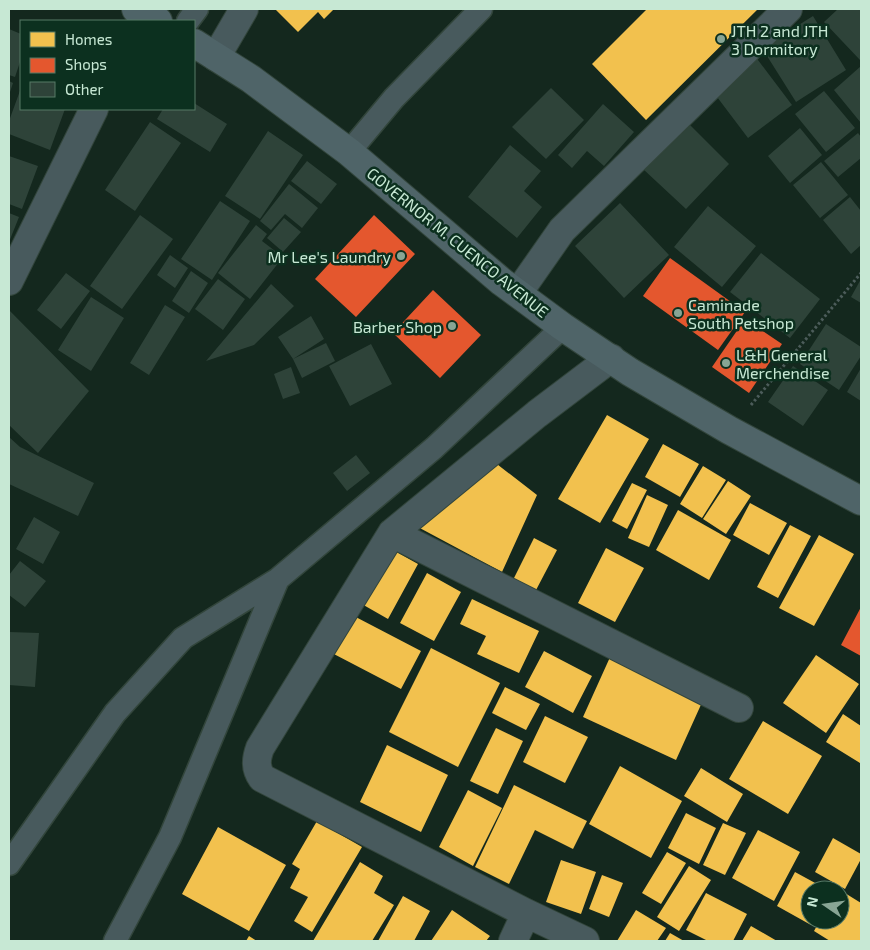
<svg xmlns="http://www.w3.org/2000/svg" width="870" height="950" font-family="'Exo 2',sans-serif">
<rect width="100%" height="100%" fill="#14281e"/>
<!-- homes -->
<path fill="#f2c14e" d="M275 9H334L324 19 318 12 298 32Z
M647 9H758L646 120 592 64Z
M607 415 649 439 600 523 558 499Z
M663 444 699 464 680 497 645 477Z
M493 461 537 495 502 572 416 526Z
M703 466 726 480 702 518 680 504Z
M728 481 751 496 726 534 703 519Z
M632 483 647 490 627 529 612 521Z
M647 495 668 505 649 547 628 538Z
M750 503 787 523 769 555 733 535Z
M678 510 731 540 709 580 656 550Z
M790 525 811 536 778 598 757 587Z
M819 535 854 554 814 626 779 608Z
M534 538 557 550 535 592 513 580Z
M606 548 644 568 615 622 578 603Z
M391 549 418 564 388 619 360 603Z
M427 573 461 592 434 641 400 623Z
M472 599 539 631 519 673 477 654 486 636 460 624Z
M350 614 421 651 401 689 330 652Z
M431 648 500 683 458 767 389 732Z
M544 651 592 676 573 713 525 687Z
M611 655 704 698 676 760 583 717Z
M816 655 859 684 826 733 783 703Z
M505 687 540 704 526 730 492 713Z
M843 714 861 726V761L860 763 826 742Z
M545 716 588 737 565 783 523 762Z
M763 721 822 756 788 814 729 779Z
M496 728 523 741 498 794 470 781Z
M387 745 448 775 421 832 360 802Z
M620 766 682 801 651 858 589 824Z
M701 768 743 794 727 822 684 796Z
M514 785 587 821 573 849 535 830 509 884 475 867Z
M468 790 502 808 473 866 439 847Z
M686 813 716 828 699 864 668 848Z
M317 821 362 847 312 932 294 921 308 897 290 888 300 869 292 864Z
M723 823 746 833 725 875 703 865Z
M218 827 286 865 249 931 182 894Z
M758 830 800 852 774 901 732 878Z
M833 838 861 854V859L845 889 815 872Z
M667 852 686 863 661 904 642 893Z
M561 860 596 872 581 914 546 902Z
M360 862 383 876 374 893 394 905 372 941H313Z
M689 866 711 880 679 931 657 917Z
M795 872 828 890H810V920H814L811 925 777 906Z
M602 875 623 883 609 917 589 909Z
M840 890 861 903 860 941H830L814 931 820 920H840Z
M706 893 747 914 733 941H708L686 930Z
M403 896 430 911 414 941H378Z
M452 910 490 936 486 941H431Z
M636 910 666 928 657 941H617Z
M751 926 777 941H742Z
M670 933 684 941H665Z
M249 936 257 941H246Z"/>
<!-- shops -->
<path fill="#e4572e" d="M374 215 415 254 356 317 315 279Z
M670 258 745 312 718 350 643 296Z
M433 290 481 335 440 378 393 333Z
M745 319 782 344 749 393 712 367Z
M861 607V656L841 645Z"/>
<!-- building -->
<path fill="#2e4339" d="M838 9H861L860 60 824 22Z
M813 16 846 70 796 102 762 48Z
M9 29 21 34V59L15 77 9 75Z
M755 56 792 105 748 138 711 89Z
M861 66V123L834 90Z
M9 81 13 83 9 95Z
M21 88V109H65L50 150 9 134V121Z
M551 88 584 120 546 159 512 127Z
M824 91 855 128 826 152 795 114Z
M194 103 227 124 210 152 157 119 163 109H194Z
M603 104 634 132 604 166 587 151 572 168 558 155Z
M150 122 181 143 135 211 105 190Z
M687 122 729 164 686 209 643 169Z
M800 128 822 155 790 183 768 156Z
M268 131 303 155 260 219 225 196Z
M858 133 861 137V158L838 177 824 161Z
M510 145 541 171 524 191 542 207 517 238 468 197Z
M9 156 38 166 22 209 9 204Z
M307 161 337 184 321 204 291 181Z
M821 162 848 195 820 218 793 185Z
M289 184 318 208 302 228 285 214 271 230 260 221Z
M850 197 861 211V245L851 254 823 220Z
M220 201 250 221 212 280 181 259Z
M620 203 669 255 624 298 575 246Z
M708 206 756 246 722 287 674 247Z
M9 213 19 217 9 242Z
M140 215 173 239 122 309 90 286Z
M284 218 301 232 283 252 267 238Z
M256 225 267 234 262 241 283 257 250 299 218 273Z
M761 253 820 299 790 338 730 292Z
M170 255 188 268 175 288 157 275Z
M191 271 208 283 189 313 172 301Z
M66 273 90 291 61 329 37 310Z
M218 279 245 299 223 330 195 309Z
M861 279V303L851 297Z
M271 284 294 306 254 345 206 361Z
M91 297 124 318 91 371 58 350Z
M165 305 185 317 149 375 130 363Z
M9 310 89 391 38 453 9 425Z
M311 316 324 339 293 359 278 337Z
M826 324 861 347V356L839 390 800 364Z
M326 343 335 361 302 378 293 359Z
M371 344 392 384 350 406 329 366Z
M793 366 828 390 803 426 768 402Z
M291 367 300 393 283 399 274 374Z
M861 368V401L847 392Z
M9 437 20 447 94 483 78 516 9 484Z
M356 455 370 473 347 491 333 473Z
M34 517 60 532 43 564 16 549Z
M20 561 46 581 25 607 9 595V575Z
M9 632 39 633 35 687 9 685Z"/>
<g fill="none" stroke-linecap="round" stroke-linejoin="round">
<!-- service casing -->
<g stroke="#32453b" stroke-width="25">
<path id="service" d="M188 21 197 9
M349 152 394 98 481 9
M9 864 115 713 183 638 278 579 434 448 563 327
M115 941 170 837 278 579"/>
</g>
<!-- minor casing -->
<g stroke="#32453b" stroke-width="30">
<path id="minor" d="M216 57 244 9
M9 281 94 109
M518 293 562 230 788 9
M392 533 739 708
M513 941 526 913
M585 941 526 913 262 778C255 768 256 759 260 748L392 533 537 414 611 358"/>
</g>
<!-- secondary casing -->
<g stroke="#32453b" stroke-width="30">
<path id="secondary" d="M136 9 158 21
M194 43 251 79 349 152 502 282 563 327 630 372 729 430 861 501"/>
</g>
<!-- path -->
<path stroke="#4c5c5a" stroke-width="3" stroke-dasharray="2.5 2.5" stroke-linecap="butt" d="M751 405 861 273"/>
<!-- service -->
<use href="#service" stroke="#485a5d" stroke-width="22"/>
<!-- minor -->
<use href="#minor" stroke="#485a5d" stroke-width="28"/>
<!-- secondary -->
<use href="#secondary" stroke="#4f6468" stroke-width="28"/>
</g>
<!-- markers -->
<g fill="#88a594" stroke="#0c301f" stroke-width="2">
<circle cx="721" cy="39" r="5"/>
<circle cx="401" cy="256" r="5"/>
<circle cx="678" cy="313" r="5"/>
<circle cx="452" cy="326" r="5"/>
<circle cx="726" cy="363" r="5"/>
</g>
<g text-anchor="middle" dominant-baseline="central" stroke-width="5" stroke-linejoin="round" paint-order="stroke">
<!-- poi labels -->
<g font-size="16" fill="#c7e8d4" stroke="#0c301f" text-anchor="start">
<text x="731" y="30">JTH 2 and JTH<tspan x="731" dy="18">3 Dormitory</tspan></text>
<text x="391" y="256" text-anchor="end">Mr Lee's Laundry</text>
<text x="688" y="304">Caminade<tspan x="688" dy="18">South Petshop</tspan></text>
<text x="442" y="326" text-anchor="end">Barber Shop</text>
<text x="736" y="354">L&amp;H General<tspan x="736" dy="18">Merchendise</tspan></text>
</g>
<!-- street labels -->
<g font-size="16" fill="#c7e8d4" stroke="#0c301f">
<text transform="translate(458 242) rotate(39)">GOVERNOR M. CUENCO AVENUE</text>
</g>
</g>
<!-- border -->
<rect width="870" height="950" fill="none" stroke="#c7e8d4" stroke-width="20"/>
<!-- legend -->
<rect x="20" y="20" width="175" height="90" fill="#0c301f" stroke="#577a67"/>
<rect x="30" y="32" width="25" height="15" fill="#f2c14e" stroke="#577a67"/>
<text x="65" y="45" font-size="15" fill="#c7e8d4">Homes</text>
<rect x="30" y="58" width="25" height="15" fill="#e4572e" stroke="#577a67"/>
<text x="65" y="70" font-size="15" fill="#c7e8d4">Shops</text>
<rect x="30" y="82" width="25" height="15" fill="#2e4339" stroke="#577a67"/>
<text x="65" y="95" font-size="15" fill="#c7e8d4">Other</text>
<!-- north arrow -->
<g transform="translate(825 905) rotate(283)"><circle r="24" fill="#0c301f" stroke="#577a67"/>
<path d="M0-4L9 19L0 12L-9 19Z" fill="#88a594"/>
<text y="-8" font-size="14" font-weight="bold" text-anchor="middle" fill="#c7e8d4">N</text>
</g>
</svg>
